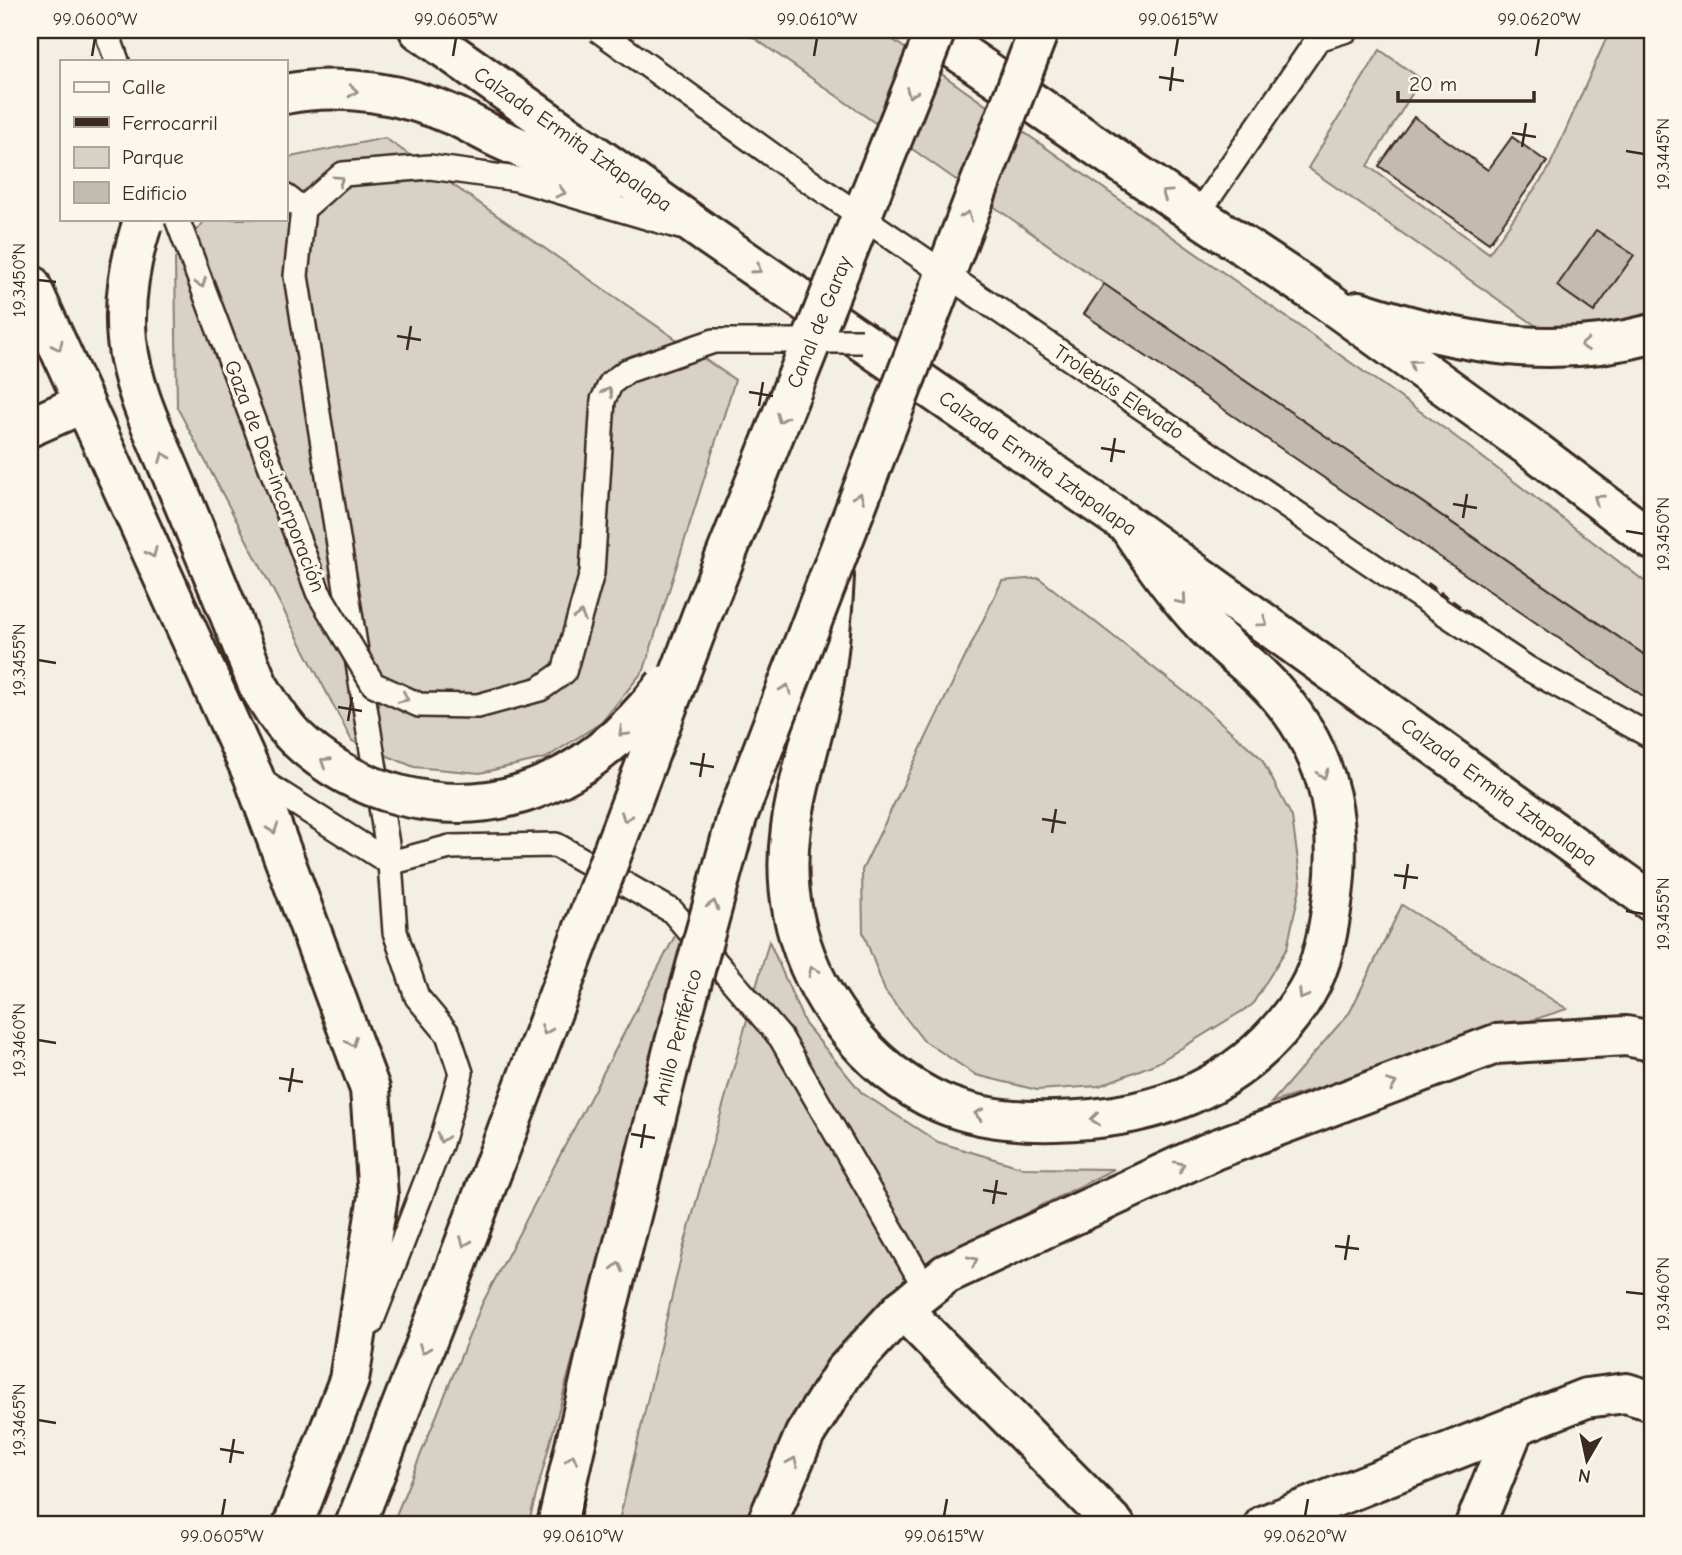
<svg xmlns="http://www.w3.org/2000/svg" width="1682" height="1555" font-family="'Comic Neue',sans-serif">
<rect width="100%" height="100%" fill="#f3efe4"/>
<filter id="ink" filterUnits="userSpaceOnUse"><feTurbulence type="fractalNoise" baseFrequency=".0143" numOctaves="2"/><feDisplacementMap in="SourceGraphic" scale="14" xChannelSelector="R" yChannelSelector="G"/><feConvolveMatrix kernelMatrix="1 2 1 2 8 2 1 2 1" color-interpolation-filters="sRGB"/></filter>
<g filter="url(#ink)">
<!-- green -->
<path fill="#d8d1c6" stroke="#8a7e72" stroke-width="2" d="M743 30H879L1448 431 1652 587V660L1104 284Z
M1610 30H1652V318L1548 334 1308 168 1380 50 1421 79 1368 166 1489 253 1548 170Z
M385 138 735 380 644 670 602 722 546 758 480 773 414 767 352 741 177 407 175 259 206 219H285V158Z
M1039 578 1200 704 1261 758 1292 817 1301 883 1287 948 1252 1005 1157 1063 1099 1086 1037 1090 976 1075 923 1040 885 991 863 932 862 870 1002 581Z
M698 892 528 1525H392L482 1304Z
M1402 905 1567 1009 1271 1103 1350 1012Z
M769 941 805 1024 862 1093 938 1142 1024 1168 1114 1169 931 1261 805 1406 754 1525H618L682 1253Z"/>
<!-- building -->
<path fill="#c3bbb0" stroke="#3b2a1e" stroke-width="2" d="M1414 117 1488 170 1512 137 1547 162 1489 243 1379 166Z
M1596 230 1634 255 1594 312 1557 286Z
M1104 284 1652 660V702L1084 314Z"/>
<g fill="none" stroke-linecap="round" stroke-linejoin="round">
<!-- service casing -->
<g stroke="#3b2a1e" stroke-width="28">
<path id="service" d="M106 30 117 61
M285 196 303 209 343 174 430 167 517 179 680 227
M303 209 296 276 390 863 395 932 417 997 448 1034 461 1073 441 1143 371 1323
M1197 215 1318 39 1347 30
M255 777 390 863 450 847 556 845 672 911 781 1038 926 1289"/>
</g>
<!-- minor casing -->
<g stroke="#3b2a1e" stroke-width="44">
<path id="minor" d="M30 427 84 403
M902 1309 1115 1525
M1264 1525 1586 1398 1626 1393 1652 1401
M1475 1525 1515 1425"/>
</g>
<!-- primary casing -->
<g stroke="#3b2a1e" stroke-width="44">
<path id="primary" d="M419 30 708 235 1128 525 1652 902
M927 30 1197 215 1327 301 1535 451 1652 540
M285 94C342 83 404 93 457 117 472 124 485 132 500 139 537 156 576 170 615 180
M30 284 253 775 370 1089 378 1196 349 1380 293 1525
M1359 311C1458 343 1550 361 1652 334
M834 576C832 615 829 654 822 692 806 770 777 832 793 913 809 993 865 1069 941 1103 976 1118 1016 1122 1055 1121 1159 1119 1249 1086 1306 993 1323 965 1329 928 1333 896 1337 863 1337 828 1330 796 1320 750 1294 708 1260 676 1241 659 1221 643 1203 624 1174 593 1151 560 1128 525
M355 1525 449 1285
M557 1525 601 1333
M766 1525 805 1434 844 1372 902 1309 946 1274 1214 1150 1496 1044 1626 1036 1652 1041"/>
</g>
<!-- service -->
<use href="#service" stroke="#fbf7ec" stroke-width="23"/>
<!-- minor -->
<use href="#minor" stroke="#fbf7ec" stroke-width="38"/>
<!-- primary -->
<use href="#primary" stroke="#fbf7ec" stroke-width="38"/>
<!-- rail -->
<path stroke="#3b2a1e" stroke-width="5" stroke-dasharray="10 5" stroke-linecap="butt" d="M1427 584 1652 745"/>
<!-- service-bridge casing -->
<g stroke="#3b2a1e" stroke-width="28" stroke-linecap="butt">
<path id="service-bridge" d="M598 30 793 170 1405 587 1527 668 1652 737
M177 219 318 592 373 684 419 705 478 706 540 689 564 672 592 573 603 400 611 383 627 371 714 341H862"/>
</g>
<!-- primary-bridge casing -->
<g stroke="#3b2a1e" stroke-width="44" stroke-linecap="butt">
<path id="primary-bridge" d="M142 224C130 262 123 299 127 340 132 390 156 436 175 482 203 549 231 617 258 685 269 703 280 722 295 737 354 794 444 818 523 793 582 774 628 733 665 685
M449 1285 702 615 936 30
M601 1333 674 1046 737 817 1039 30"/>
</g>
<!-- service-bridge -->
<use href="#service-bridge" stroke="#fbf7ec" stroke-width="23"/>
<!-- primary-bridge -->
<use href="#primary-bridge" stroke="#fbf7ec" stroke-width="38"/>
</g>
<!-- one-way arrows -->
<defs><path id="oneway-chevron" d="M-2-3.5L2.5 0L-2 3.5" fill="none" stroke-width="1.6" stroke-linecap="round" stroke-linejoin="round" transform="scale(1.75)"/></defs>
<g stroke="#9b9085">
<use href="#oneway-chevron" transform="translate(353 91) rotate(5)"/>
<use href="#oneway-chevron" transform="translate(911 93) rotate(112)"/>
<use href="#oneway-chevron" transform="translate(339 180) rotate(-34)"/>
<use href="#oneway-chevron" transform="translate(561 192) rotate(16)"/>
<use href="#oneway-chevron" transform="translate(1166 194) rotate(-146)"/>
<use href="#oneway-chevron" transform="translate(967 216) rotate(-69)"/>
<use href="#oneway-chevron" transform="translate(757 269) rotate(35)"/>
<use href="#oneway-chevron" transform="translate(201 283) rotate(69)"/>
<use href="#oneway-chevron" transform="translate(1585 345) rotate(177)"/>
<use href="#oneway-chevron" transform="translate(58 346) rotate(65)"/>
<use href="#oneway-chevron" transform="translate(1414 364) rotate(-144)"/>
<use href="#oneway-chevron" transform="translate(608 392) rotate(-63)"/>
<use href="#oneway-chevron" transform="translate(781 418) rotate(112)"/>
<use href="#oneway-chevron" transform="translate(164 457) rotate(-112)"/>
<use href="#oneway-chevron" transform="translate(859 497) rotate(-69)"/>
<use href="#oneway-chevron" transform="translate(1598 499) rotate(-143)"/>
<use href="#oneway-chevron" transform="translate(152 553) rotate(66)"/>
<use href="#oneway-chevron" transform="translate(1182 600) rotate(49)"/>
<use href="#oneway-chevron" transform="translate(580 616) rotate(-75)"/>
<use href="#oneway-chevron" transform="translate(1263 622) rotate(36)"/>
<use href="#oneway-chevron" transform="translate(786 689) rotate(-69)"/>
<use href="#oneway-chevron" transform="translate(404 698) rotate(25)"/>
<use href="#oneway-chevron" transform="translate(623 732) rotate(136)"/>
<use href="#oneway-chevron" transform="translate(325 762) rotate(-147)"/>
<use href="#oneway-chevron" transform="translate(1323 774) rotate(73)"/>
<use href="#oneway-chevron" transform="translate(626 817) rotate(110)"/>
<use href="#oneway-chevron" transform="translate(273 829) rotate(70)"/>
<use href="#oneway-chevron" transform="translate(713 905) rotate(-75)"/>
<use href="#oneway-chevron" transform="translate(813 971) rotate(-116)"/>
<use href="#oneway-chevron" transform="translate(1303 995) rotate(122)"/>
<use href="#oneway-chevron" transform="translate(546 1030) rotate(111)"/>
<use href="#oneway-chevron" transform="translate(352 1042) rotate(69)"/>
<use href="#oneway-chevron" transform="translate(1392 1084) rotate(-21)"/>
<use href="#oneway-chevron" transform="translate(979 1114) rotate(-167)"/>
<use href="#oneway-chevron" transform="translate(1095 1119) rotate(174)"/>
<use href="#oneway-chevron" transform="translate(442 1138) rotate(108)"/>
<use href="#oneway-chevron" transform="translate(1180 1166) rotate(-25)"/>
<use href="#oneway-chevron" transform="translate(465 1242) rotate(111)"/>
<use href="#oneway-chevron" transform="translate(973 1261) rotate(-25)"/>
<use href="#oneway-chevron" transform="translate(618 1267) rotate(-76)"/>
<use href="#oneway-chevron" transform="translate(424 1349) rotate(111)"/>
<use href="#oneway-chevron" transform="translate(572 1459) rotate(-77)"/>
<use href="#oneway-chevron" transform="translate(793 1462) rotate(-67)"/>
</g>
</g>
<!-- ticks -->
<path fill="none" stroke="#3b2a1e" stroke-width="2.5" d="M92 56 95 38M453 56 456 38M814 56 817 38M1175 56 1178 38M1536 56 1539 38M1159 77 1184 81M1170 91 1173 67M1512 133 1536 137M1522 147 1526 123M1626 151 1644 154M38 280 56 282M397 336 421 340M407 350 411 326M749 392 773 396M759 406 763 382M1101 448 1125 452M1111 462 1115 438M1453 504 1477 508M1463 518 1467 494M1626 531 1644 534M38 660 56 663M338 707 362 711M348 721 352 697M690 763 714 767M700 777 704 753M1042 819 1066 823M1052 833 1056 809M1394 875 1418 878M1404 889 1408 864M1626 911 1644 914M38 1040 56 1043M279 1078 303 1082M289 1092 293 1068M631 1134 655 1138M641 1148 645 1124M983 1190 1007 1194M993 1204 997 1180M1335 1246 1359 1249M1345 1260 1349 1235M1626 1292 1644 1294M38 1420 56 1423M220 1449 244 1453M230 1463 234 1439M222 1516 225 1499M583 1516 586 1499M944 1516 947 1499M1305 1516 1308 1499"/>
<g text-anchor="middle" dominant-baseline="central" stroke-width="7" stroke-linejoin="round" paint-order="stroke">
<!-- street labels -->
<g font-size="21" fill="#3b2a1e" stroke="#fbf7ec">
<text transform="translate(573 139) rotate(35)">Calzada Ermita Iztapalapa</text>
<text transform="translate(819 322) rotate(-68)">Canal de Garay</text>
<text transform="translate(1119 392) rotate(34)">Trolebús Elevado</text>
<text transform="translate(1038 463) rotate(35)">Calzada Ermita Iztapalapa</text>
<text transform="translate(275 476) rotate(69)">Gaza de Des-incorporación</text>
<text transform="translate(1499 792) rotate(36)">Calzada Ermita Iztapalapa</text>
<text transform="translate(677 1037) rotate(-75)">Anillo Periférico</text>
</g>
</g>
<!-- margin -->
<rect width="1682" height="1555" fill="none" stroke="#fbf7ec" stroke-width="77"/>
<!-- legend -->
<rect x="60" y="60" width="228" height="161" fill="#fbf7ec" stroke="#aea59a" stroke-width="2"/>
<rect x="74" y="82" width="35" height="10" fill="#fbf7ec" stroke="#aea59a" stroke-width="2"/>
<text x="122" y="94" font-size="21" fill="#3b2a1e">Calle</text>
<rect x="74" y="117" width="35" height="10" fill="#3b2a1e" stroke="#aea59a" stroke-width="2"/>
<text x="122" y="130" font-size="21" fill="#3b2a1e">Ferrocarril</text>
<rect x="74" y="147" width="35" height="21" fill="#d8d1c6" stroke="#aea59a" stroke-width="2"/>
<text x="122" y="164" font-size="21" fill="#3b2a1e">Parque</text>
<rect x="74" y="182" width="35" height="21" fill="#c3bbb0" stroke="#aea59a" stroke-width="2"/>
<text x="122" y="200" font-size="21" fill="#3b2a1e">Edificio</text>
<!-- north arrow -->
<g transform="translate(1587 1460) rotate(189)" stroke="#fbf7ec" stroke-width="5" paint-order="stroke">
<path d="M0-5L12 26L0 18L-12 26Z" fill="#3b2a1e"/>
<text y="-10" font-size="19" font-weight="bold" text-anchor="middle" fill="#3b2a1e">N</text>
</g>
<!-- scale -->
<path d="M1398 91v10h136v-10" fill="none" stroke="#3b2a1e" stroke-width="3.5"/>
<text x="1409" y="91" font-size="21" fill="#3b2a1e" stroke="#fbf7ec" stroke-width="5" paint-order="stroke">20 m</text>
<rect x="38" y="38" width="1606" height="1478" fill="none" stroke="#3b2a1e" stroke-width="2.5"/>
<g font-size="18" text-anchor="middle" fill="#3b2a1e">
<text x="95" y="25">99.0600°W</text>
<text x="456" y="25">99.0605°W</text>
<text x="817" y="25">99.0610°W</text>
<text x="1178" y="25">99.0615°W</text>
<text x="1539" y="25">99.0620°W</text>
<text transform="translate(1663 154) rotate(-90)" y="6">19.3445°N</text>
<text transform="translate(19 280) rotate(-90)" y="6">19.3450°N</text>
<text transform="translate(1663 534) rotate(-90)" y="6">19.3450°N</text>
<text transform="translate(19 660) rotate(-90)" y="6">19.3455°N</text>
<text transform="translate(1663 914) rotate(-90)" y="6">19.3455°N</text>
<text transform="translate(19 1040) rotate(-90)" y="6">19.3460°N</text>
<text transform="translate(1663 1294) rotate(-90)" y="6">19.3460°N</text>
<text transform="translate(19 1420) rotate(-90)" y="6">19.3465°N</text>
<text x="222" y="1542">99.0605°W</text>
<text x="583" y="1542">99.0610°W</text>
<text x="944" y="1542">99.0615°W</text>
<text x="1305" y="1542">99.0620°W</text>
</g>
</svg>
